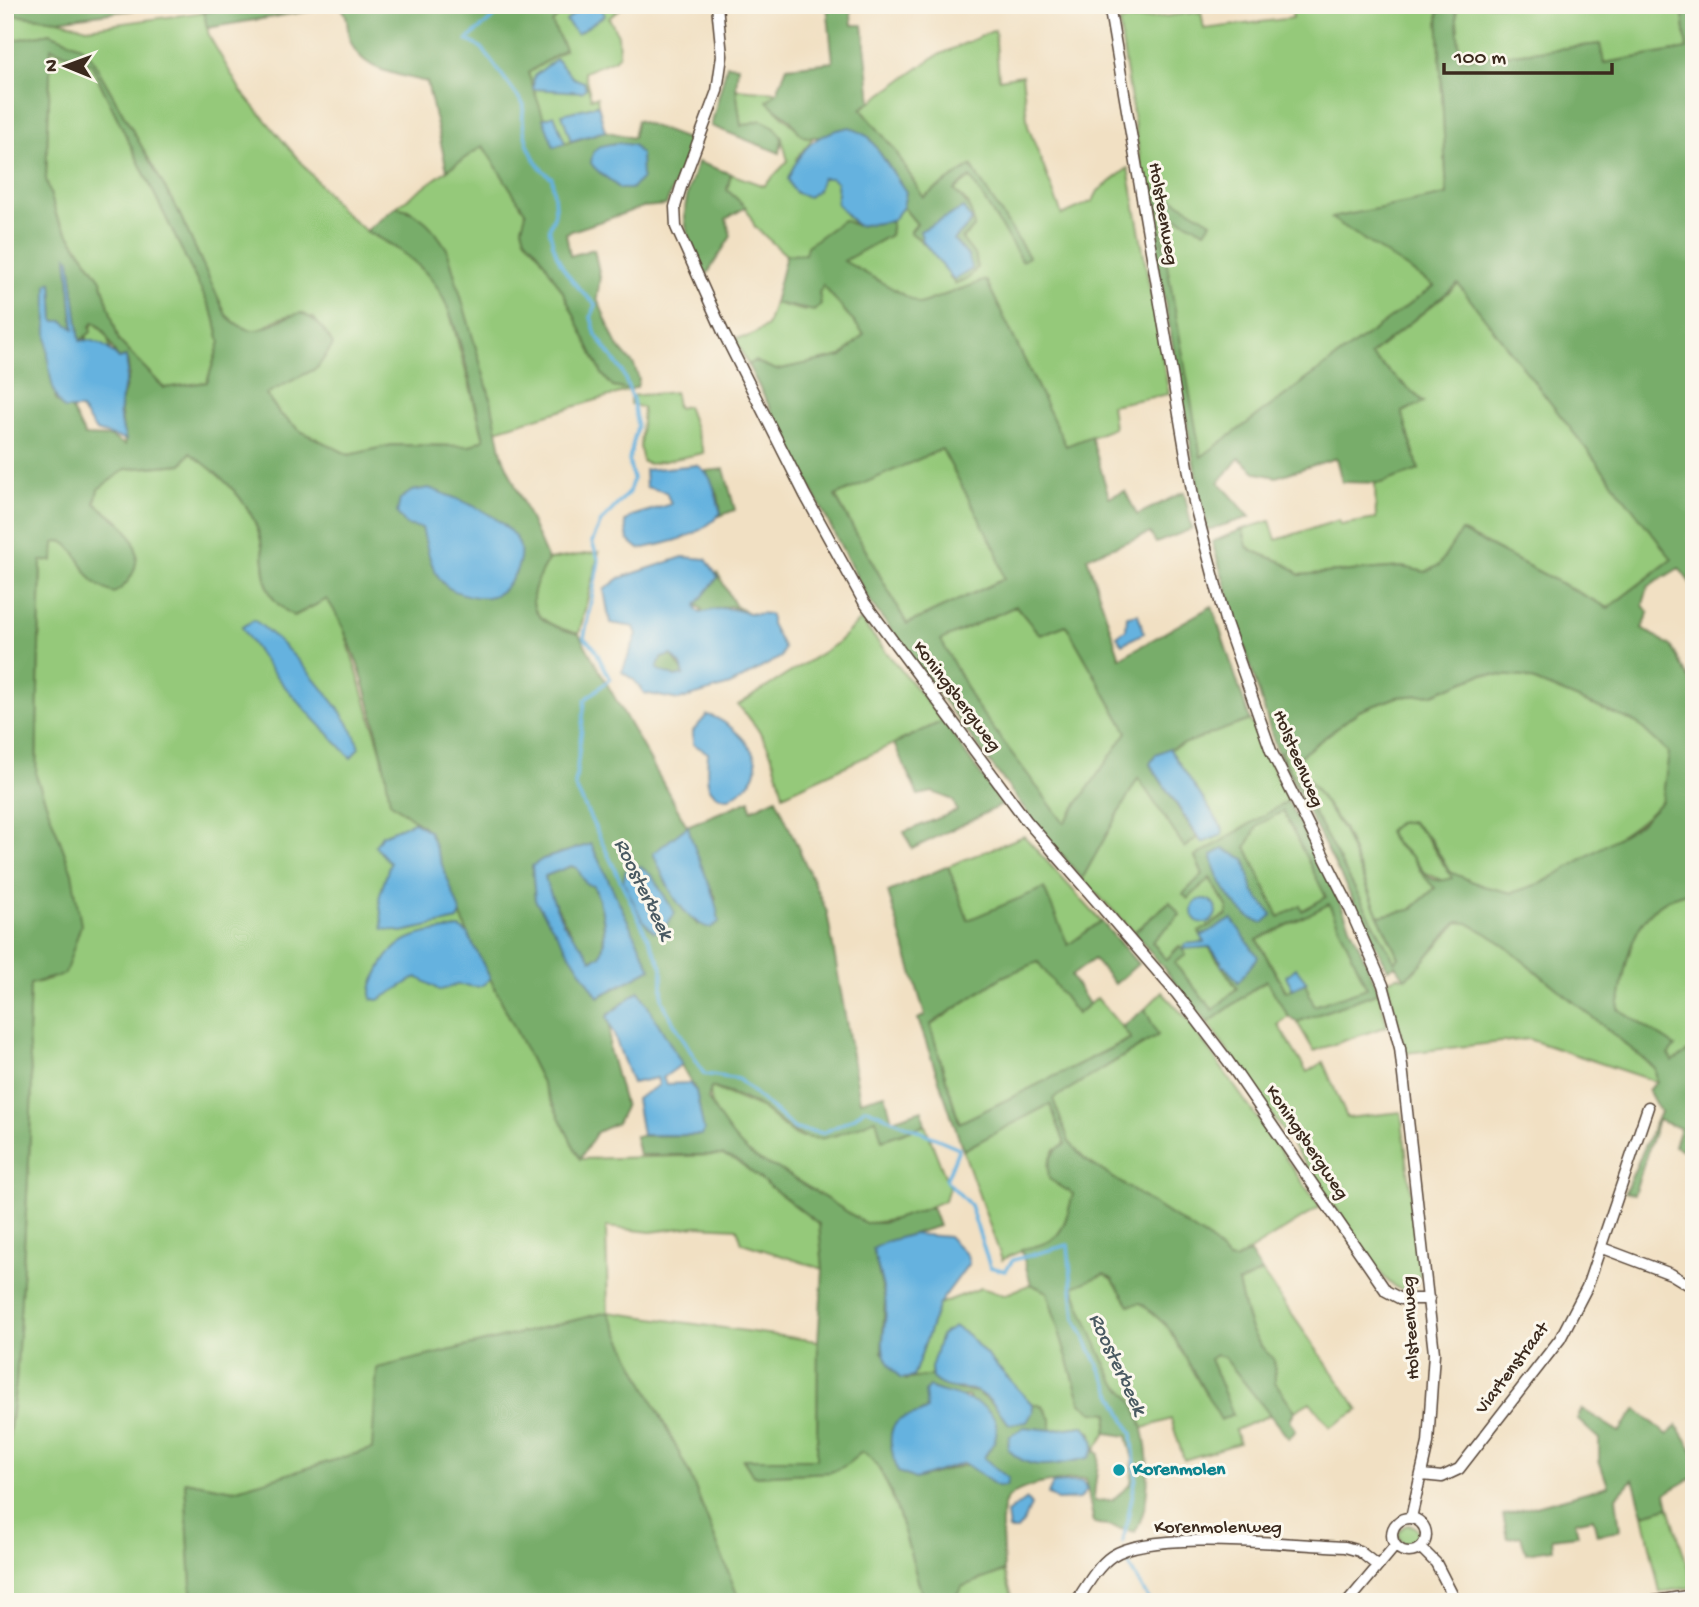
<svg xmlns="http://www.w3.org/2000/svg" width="1699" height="1607" font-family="'Gochi Hand',sans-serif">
<rect width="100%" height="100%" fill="#fbf7ec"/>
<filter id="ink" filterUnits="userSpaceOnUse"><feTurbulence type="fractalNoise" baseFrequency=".0143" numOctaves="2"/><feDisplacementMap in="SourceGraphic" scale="14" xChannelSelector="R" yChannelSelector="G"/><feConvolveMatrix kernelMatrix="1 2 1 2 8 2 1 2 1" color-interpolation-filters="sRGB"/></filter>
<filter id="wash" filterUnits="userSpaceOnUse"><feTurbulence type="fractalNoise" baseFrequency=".00686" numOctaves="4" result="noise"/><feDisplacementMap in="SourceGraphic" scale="28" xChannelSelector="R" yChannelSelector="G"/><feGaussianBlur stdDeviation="1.57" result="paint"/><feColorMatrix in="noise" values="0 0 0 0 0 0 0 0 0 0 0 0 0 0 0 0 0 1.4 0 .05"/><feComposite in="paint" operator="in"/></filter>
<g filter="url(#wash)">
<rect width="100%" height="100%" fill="#f1e0c3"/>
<!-- green -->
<path fill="#95c97a" stroke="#687a4c" stroke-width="2" d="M570 5H625L609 18 618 35 619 55 614 60 584 72 591 98 597 97 598 105 563 115 571 141 565 143 554 115 543 119 528 73 565 50 552 23Z
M1291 5H1682L1687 49 1604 63 1599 44 1460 60 1456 8 1438 12 1447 195 1332 218 1435 286 1200 458 1157 207 1205 231 1211 222 1145 192 1119 22 1201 12 1204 29 1293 18Z
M204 12 209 36 241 91 341 210 366 231 408 255 433 280 448 306 484 439 470 446 392 445 349 455 302 432 279 413 266 393 317 368 333 345 314 318C307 317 298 314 291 315 261 319 261 349 226 315L179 213 90 55 50 33 5 42V14L58 20 87 28Z
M995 30 999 79 1022 75 1028 126 1062 215 1093 201 1098 191 1128 168 1169 394 1111 405 1114 428 1066 447 986 280 920 304 843 261 890 235 892 221 903 207 917 224 911 232 940 259 955 284 969 204 954 190 971 177 1022 260 972 166 923 197 895 150 861 109 934 57Z
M51 48 91 64 214 316 220 342 207 382 164 388 119 341 101 280 57 217 46 179Z
M736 89 777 92 768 101C775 110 802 135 812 139L796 159 818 190 822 178H831L837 182C835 199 844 215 857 226L852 224 805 255H786L755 227 746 207 727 190 731 174 764 186 788 161 782 139 774 127 741 126Z
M482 145 527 213 522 227 525 238 538 252 563 292 602 374 613 387 630 390 496 430 491 400 447 249 409 210 396 207Z
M1459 284 1672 559 1608 608 1462 531 1439 566 1426 572 1402 567 1299 575C1280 555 1267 561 1247 546L1243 529 1270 521 1276 540 1339 520 1340 525 1376 519 1375 483 1419 470 1402 412 1423 402 1370 355Z
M823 285 864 334 842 356 776 370 754 361 748 365 735 338 748 337 767 326 774 303 805 311Z
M94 322 107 335 110 349 85 339Z
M675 392 677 408 687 406 704 453 650 464 643 462 640 448 643 408 630 404V396Z
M942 449 997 550 1004 579 907 624 835 495Z
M190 453C218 473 246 496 258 530 271 566 253 593 294 616L327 599 341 620 385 764 429 831 490 978 580 1159 723 1155 736 1160 819 1224 823 1269 742 1243 737 1228 697 1226 651 1232 606 1227 608 1312 818 1341 817 1459 743 1460 754 1476 831 1472 862 1452C891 1464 911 1560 921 1591L919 1602H740L690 1475 607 1312 372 1449 234 1490 185 1482 192 1602H9L7 1453 16 1383 29 1161 32 1085 28 1035 30 984 50 980 72 873 36 776 41 560 54 542 62 541C86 555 78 581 114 592L123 525 95 503 98 489 126 469 182 464Z
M599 552 579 634C529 622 521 604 548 560Z
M1016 606 1040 635 1066 625 1127 732 1064 824 975 704 940 640Z
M860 620 943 721 783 795C774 755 766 735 738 705L836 644Z
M1482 674 1525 677 1637 723 1669 753C1667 767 1668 789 1661 801 1651 822 1535 893 1512 893 1499 893 1460 880 1451 872 1438 862 1433 842 1419 829L1430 840 1453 878 1443 881 1419 870 1435 888 1410 910 1379 916 1346 835 1378 916 1399 958 1395 963 1280 751 1287 748 1294 761 1359 711 1397 697 1433 694Z
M1250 720 1288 801 1195 857 1203 874 1188 898 1209 878 1228 908 1227 914 1199 932 1237 989 1213 1011 1173 963 1179 946 1166 960 1152 941 1180 915 1169 902 1134 932 1082 879 1138 777 1185 848 1197 837 1202 843 1223 829 1169 748Z
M1283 811 1327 897 1301 911 1300 905 1279 917 1246 847 1258 825Z
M1024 836 1101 921 1068 946 979 917 968 921 948 866Z
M1694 892V1048L1673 1061 1668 1055 1675 1046 1618 1009C1626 958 1633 899 1694 892Z
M1330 903 1367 989 1314 1006 1287 992 1257 940Z
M1458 922 1468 923 1496 939 1655 1068 1657 1082 1528 1039 1406 1053 1387 981 1398 976 1405 978 1415 971Z
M1038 961 1077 1014 1097 998 1131 1038 960 1124 930 1026 1002 977Z
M1267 980 1289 1017 1278 1025 1307 1072 1323 1062 1347 1118 1401 1112 1421 1273 1414 1287C1400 1293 1393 1287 1383 1276L1208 1023Z
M1162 992 1187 1019 1320 1207 1235 1260 1228 1259 1211 1241 1084 1159 1069 1142 1053 1099 1157 1036 1145 1009Z
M1379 992 1387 1026 1314 1051 1297 1022Z
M711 1087 763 1109 790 1132 800 1137 834 1136 876 1118 882 1140 925 1125 949 1187 945 1200C920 1211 893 1223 865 1223L777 1168C749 1161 705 1118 711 1087Z
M1050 1103 1065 1144 1055 1149 1048 1165 1057 1185 1074 1193C1056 1259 1051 1233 1002 1260L963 1150Z
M1262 1272 1359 1410 1330 1427 1310 1402 1295 1411 1275 1382 1274 1359C1249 1340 1245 1312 1238 1283Z
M1104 1274 1112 1278 1129 1305 1141 1302 1168 1327 1205 1393 1232 1414 1209 1359 1216 1355 1224 1357 1270 1415 1235 1430 1239 1443 1184 1460 1171 1419 1141 1429 1131 1399 1114 1381 1093 1338 1073 1286Z
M1031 1284 1047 1292 1081 1403 1109 1412 1106 1433 1095 1450 1092 1433 1084 1426 1051 1430V1419L1043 1406 1032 1404 968 1335 955 1327 931 1368V1375L916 1380 913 1377 939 1304 981 1288 1004 1295Z
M1669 1507 1694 1587 1660 1592 1643 1514Z
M1399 1535a10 10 0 1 1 20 0a10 10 0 1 1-20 0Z
M1004 1571 1014 1602H959L955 1596 963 1586Z"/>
<!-- forest -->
<path fill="#78ad6a" stroke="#5a6c44" stroke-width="2" fill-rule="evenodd" d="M5 5H169L58 20 5 14Z
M253 5H570L552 23 565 49 528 73 554 147 605 131 633 138 637 120 692 141 666 205 643 207 566 233 570 256 594 249 600 277 597 298 616 344 634 365 639 379 637 387 630 390 613 387 602 374 563 292 538 252 525 238 522 227 526 213 483 146 447 170 427 82C398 74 359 72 349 37 346 24 350 17 340 6L207 28 204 12Z
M827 5H850L852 25H863L871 101 861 109 895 150 923 197 971 166 1029 257 1022 261 970 177 954 190C967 203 973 209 974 228L962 239 976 257 977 268 968 279 955 284 949 276 955 280 953 240 972 221 921 231 923 242 910 232 917 224 903 207 906 192 869 137C858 136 807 139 803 136 797 132 794 123 788 118 781 112 774 109 767 101L777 92 787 67 833 62Z
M1682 5H1694V588L1679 568 1648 587 1643 605 1649 613 1642 628 1671 646 1694 688V892C1633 899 1626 958 1618 1009L1675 1046 1668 1055 1673 1061 1694 1048V1175L1687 1171 1693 1154 1674 1146 1680 1128 1658 1120 1634 1194 1625 1192 1660 1112 1648 1090 1657 1082 1655 1068 1496 939 1468 923 1458 922C1438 939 1427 963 1405 978L1395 965 1388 969 1277 751 1212 542 1243 529 1247 547C1267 561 1280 555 1299 575L1402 567 1426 572 1439 565 1461 531 1608 608 1672 559 1458 284 1370 355 1424 402 1402 412 1419 470 1381 483 1342 482 1336 458 1276 477 1257 473 1239 458 1219 482 1250 517 1208 530 1200 497 1145 192 1153 187 1211 222 1205 231 1157 208 1201 457 1434 286 1331 218 1447 195 1438 12 1456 8 1460 60 1600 44 1604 63 1687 49ZM1482 674 1525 677 1637 723 1669 753 1662 801 1640 824 1544 882 1512 893 1483 886 1450 872 1431 840 1411 821 1397 823 1388 831C1394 851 1405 847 1414 860 1421 871 1425 880 1435 888L1410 910 1379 916 1343 828 1295 760 1359 711 1397 697 1433 694ZM1287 748 1343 830 1378 916 1399 957 1395 962 1280 752ZM1411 822 1430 840 1452 878C1425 887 1425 869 1411 856 1401 846 1393 846 1389 831L1398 823Z
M50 33 81 46 90 55 179 213 226 315C259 347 267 319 301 313 317 319 325 330 333 345L317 368 266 394 279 413 302 432 349 455 392 445 470 446 484 439C473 397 458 311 431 279 414 258 390 243 366 231L396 207C422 213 433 227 447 249L491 400 502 455 548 560C521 604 529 622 579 634L687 826 750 800 751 810 776 798 827 912 860 1101 885 1094 892 1120 922 1110 925 1125 882 1140 876 1119C860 1125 842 1135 824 1138 795 1142 784 1122 762 1108 746 1098 729 1093 711 1087L708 1099C724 1126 745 1160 777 1168L865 1223H882L932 1207 939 1226 886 1242 873 1249 885 1300 882 1352 906 1380 931 1375 959 1390 977 1392 995 1406 1009 1424 1033 1411 1032 1404 1042 1406 1051 1419V1430L1024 1427 1088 1458 1095 1450 1099 1454C1098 1470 1094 1484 1094 1501L1112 1500 1131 1484 1133 1460 1127 1436 1106 1433 1109 1413 1093 1412 1081 1403 1047 1292 1031 1284 1021 1249C1062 1243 1063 1231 1073 1194L1049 1179C1047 1163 1050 1151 1065 1144L1050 1104 963 1150 918 1019 925 1015 888 892 948 866 968 920 1044 888 1068 945 1101 921 1138 964 1115 984 1094 959 1071 976 1089 1004 1077 1014 1038 962 1002 977 930 1025 959 1123 1131 1039 1122 1027 1145 1009 1158 1035 1053 1099 1069 1142 1084 1159 1211 1241 1228 1259 1235 1260 1250 1253 1262 1272 1238 1283C1245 1312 1249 1340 1274 1359L1275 1382 1295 1411 1290 1420 1296 1430 1289 1439 1224 1357 1216 1355 1210 1359 1233 1414 1221 1420 1168 1327 1141 1303 1129 1305 1112 1278 1104 1274 1073 1287C1085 1317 1097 1347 1111 1376 1116 1386 1127 1391 1132 1401 1151 1435 1154 1499 1135 1532L1094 1523 1085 1478C1064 1480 1012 1483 1004 1505 999 1519 1004 1554 1004 1571L963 1586 950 1602H919L921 1591C911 1561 891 1463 862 1452L845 1466 831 1472 753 1476 743 1459H817L818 1341 823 1269 819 1224 736 1160 723 1155H639L635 1136 700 1135 696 1091 639 991 607 1016 610 1027 609 1049 625 1107 617 1123 597 1132 580 1159 468 934 429 831 390 802C382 743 360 648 327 599L294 616C253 593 271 566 258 530 246 496 218 473 190 453L182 464 126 469 98 489 95 503C104 512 117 518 125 528 144 550 139 578 114 593 78 581 86 555 62 541L54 543 53 561H41L36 776 72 873 81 925 65 974 30 984 28 1035 32 1085 29 1161 16 1383 5 1455V42ZM51 48 91 64 214 316 220 342 207 382 164 388 119 341 101 280 57 218 46 179ZM67 258 70 260 80 341 91 332 90 326 94 322C108 330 109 347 119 359L127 356 129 374 120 407 125 445 111 437 85 436 71 408 56 401 47 340V286L52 282 54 321H63L74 330ZM687 826 694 854 716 898 698 925 682 908 661 871ZM591 844 650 969 599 997 535 900 532 867 543 859ZM929 1387 956 1397 968 1396 994 1442 984 1458 997 1486 969 1464 915 1479C898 1463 886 1452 893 1427L927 1409Z
M727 65 738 66 736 89 741 126 761 120 775 127 782 138 780 153 711 126Z
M698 162 731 174 727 190 746 207 726 219 731 236 706 276C681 224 678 217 698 162Z
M843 220 857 226 892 221 890 235 844 261 920 304 986 280 1066 446 1091 436 1109 497 1125 491 1137 515 1184 492 1192 529 1156 543 1150 533 1087 557 1120 658 1212 606 1250 720 1156 754 1150 764 1197 837 1185 848 1138 778 1082 879 1036 824 868 599 748 365 754 361 776 370 842 356 864 334 823 285 819 293 821 304 814 311 774 303 786 255 805 254 807 246ZM942 449 996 550 1004 579 907 624 835 496ZM1016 606 1040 635 1066 625 1127 732 1064 823 975 704 941 640Z
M724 469 735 510 717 517 721 513 718 495 705 471Z
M717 572 736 607 751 614 730 606 700 613 702 609 696 605 718 577Z
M672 655 685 675 675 677 656 669 661 658Z
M943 721 1002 805 912 849 904 832 957 811 953 800 933 792 918 795 894 744Z
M1288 801 1341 905 1379 992 1297 1022 1289 1017 1266 980 1208 1023 1134 932 1170 902 1180 915 1152 942 1166 960 1180 946 1186 955 1174 963 1213 1010 1237 988 1199 932 1227 915 1228 908 1210 878 1188 899 1183 894 1203 874 1195 857ZM1283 811 1326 897 1302 911 1300 905 1279 917 1246 847 1258 825ZM1329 904 1367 988 1314 1006 1305 982 1286 992 1257 940Z
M571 866C600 873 610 931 600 956L590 960C577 943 547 896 545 876Z
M608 1312 690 1475 740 1602H243L239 1596 228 1602H192L185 1481 234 1490 372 1449 377 1368Z
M1582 1409 1619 1432 1636 1409 1668 1435 1677 1425 1694 1452V1477L1666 1493 1669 1507 1643 1514 1633 1479 1616 1497 1620 1530 1597 1535 1593 1518 1575 1522 1578 1535 1552 1538 1553 1549 1526 1553 1521 1536 1508 1538 1503 1515 1608 1486 1599 1460V1439L1577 1419Z
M5 1472 8 1473 9 1602H5Z"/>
<!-- water -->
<path fill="#65b2df" stroke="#506e7e" stroke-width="2" fill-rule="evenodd" d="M584 5H599L605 15 577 34 566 21Z
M556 59 573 78 584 82 586 88 582 92 533 89 534 76Z
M598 105 605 131 571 141 562 114Z
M554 115 565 143 554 147 543 119Z
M850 127 869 137 906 192 903 207 892 221 857 226 837 204V182L831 178H822L818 190 809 197C796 195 792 191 788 179 801 147 816 133 850 127Z
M619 143 633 145 641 154 642 178 631 189H619C611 178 598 175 591 163 592 144 603 145 619 143Z
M963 208 972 221 954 240 968 256 972 269 954 280 923 242 920 231Z
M67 256 70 259 80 341C95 337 109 348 119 359L126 357C130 379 122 387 120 407 118 420 123 429 126 440L96 431 81 409H64C43 390 47 314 47 285L52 282 54 321H63L74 329Z
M697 465C715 475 715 496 721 513 700 537 670 543 639 549L628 540 625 522 632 516 671 504 666 492 646 487 645 470Z
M429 488C459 500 496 511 516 538 529 555 511 591 492 596 479 600 450 593 442 582 429 565 427 547 422 528L406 525 397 513 400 499 412 491Z
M683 557 706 559 718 577 696 605 697 610 700 613C727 606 724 607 749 613 757 615 763 612 771 615V624L784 648 781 657 730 685 679 700 644 693 634 680 622 672 637 634 634 627 610 623 604 590 620 578ZM672 655 681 665 684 675 675 677 657 669 661 658Z
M1138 614 1144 633 1122 644 1117 636 1126 629 1127 616Z
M254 620C284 642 350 712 359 747L351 758C313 716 270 677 242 627Z
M707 715C726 718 760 749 756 770 754 783 738 792 729 798 702 797 707 773 708 753L693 744V731Z
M1169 748 1223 829 1222 835 1202 843 1150 764 1156 754Z
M414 822 429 831 461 914 458 920 402 932 383 929 379 898 390 863 375 846 382 835Z
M688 826C696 860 715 888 719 922L710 928C680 920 664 879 653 853Z
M591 844 651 969 598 997 535 900 532 866 543 859ZM571 866 577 868 586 884 594 886C602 906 609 934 600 956L591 960C587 949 572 936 564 924 560 918 545 881 545 876Z
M1223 849 1245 859 1253 891 1272 915 1263 923C1240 919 1213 878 1212 855Z
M640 866 652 876 675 913 662 931 654 932 642 920 623 881 626 870Z
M1192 911a12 12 0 1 1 24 0a12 12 0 1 1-24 0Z
M1232 919 1258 957 1238 982 1225 966 1222 967 1221 961 1210 947 1183 949 1185 944 1205 942 1201 936Z
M460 928 468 934 490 978C478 993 473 984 457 985 451 986 445 990 439 990L417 977 379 1000 372 999C369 989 373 982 378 973 396 933 421 934 460 928Z
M1296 968 1307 982 1293 989 1286 976Z
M639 991 682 1064 663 1078 666 1084 689 1083 696 1091 704 1131 701 1135H642L636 1099 659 1085 657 1078 632 1083 607 1016Z
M913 1234 949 1237 967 1255 969 1263 939 1304 913 1377 901 1379C869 1347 890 1334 885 1298 882 1281 877 1265 873 1249L885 1242Z
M955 1327 968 1335 1032 1404 1033 1411 1027 1422 1009 1424C1000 1412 988 1394 973 1390 957 1387 945 1391 932 1378L931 1368 941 1335Z
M929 1387C951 1397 1007 1400 995 1439 993 1446 987 1451 984 1458L1008 1478 1006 1486H997L964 1463 915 1479 898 1472C893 1457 883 1429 901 1419 909 1415 920 1415 927 1409L925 1392Z
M1084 1426C1094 1435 1098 1448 1088 1458 1059 1464 1030 1474 1008 1449L1009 1437 1024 1427 1051 1430Z
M1082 1481 1087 1490 1080 1499 1057 1500 1048 1494 1053 1483Z
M1026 1499 1031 1505 1024 1522 1017 1530H1009L1007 1513Z"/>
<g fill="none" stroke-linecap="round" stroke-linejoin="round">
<!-- stream -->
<path stroke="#65b2df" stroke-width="3.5" d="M494 5 498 13 467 40 482 48 524 105C519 129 531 164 552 178 553 189 555 201 555 212 555 219 548 224 550 232 557 266 571 282 596 305L591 317 596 335 622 371 633 400 637 427 629 460 633 479 629 492 601 522 592 542 599 561 584 638 594 647 610 679 585 700 575 786 662 967V999L667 1011 704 1074 738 1079 795 1129 823 1133 854 1118 865 1108 959 1148 946 1180 970 1205 990 1267 1005 1271 1013 1260 1068 1245 1075 1318 1132 1434 1136 1477 1123 1542
M1694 1063V1067
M1125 1558 1150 1602"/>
</g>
</g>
<g filter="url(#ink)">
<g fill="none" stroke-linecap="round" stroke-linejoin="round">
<!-- minor casing -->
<g stroke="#564537" stroke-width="13">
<path id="minor" d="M717 5 722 56 717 91 681 187 675 207 676 227 724 334 805 495 864 602 1026 820 1177 994 1228 1061 1386 1291 1401 1299H1429
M1109 5 1194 502 1225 620 1271 751 1346 900 1383 985 1400 1048 1434 1353 1428 1443 1411 1518
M1602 1248 1671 1274 1694 1288
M1422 1475 1442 1477 1459 1469 1560 1339 1587 1287 1648 1107
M1392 1535a17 17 0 1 1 34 0a17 17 0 1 1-34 0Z
M1421 1548 1436 1563 1456 1602
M1076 1602C1086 1587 1097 1566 1112 1556 1153 1529 1292 1545 1345 1547L1359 1551 1378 1566
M1348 1602 1395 1546
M1649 1602 1694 1595"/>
</g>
<!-- minor -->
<use href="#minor" stroke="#fff" stroke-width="10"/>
</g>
</g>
<!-- markers -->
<circle fill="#0f9aa8" stroke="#fbf7ec" stroke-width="2.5" cx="1119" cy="1470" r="7"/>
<g text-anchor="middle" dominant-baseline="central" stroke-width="6" stroke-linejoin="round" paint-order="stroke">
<!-- street labels -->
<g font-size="19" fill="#3b2a1e" stroke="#fbf7ec">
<text transform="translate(1162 214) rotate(80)">Holsteenweg</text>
<text transform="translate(956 697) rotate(53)">Koningsbergweg</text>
<text transform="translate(1297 759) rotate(67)">Holsteenweg</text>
<text transform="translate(1306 1143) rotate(56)">Koningsbergweg</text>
<text transform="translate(1412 1328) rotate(-93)">Holsteenweg</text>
<text transform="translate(1513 1369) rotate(-53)">Viartenstraat</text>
<text x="1218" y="1528">Korenmolenweg</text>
</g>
<!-- culture labels -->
<g font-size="19" font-weight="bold" fill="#0d838f" stroke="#fbf7ec" text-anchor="start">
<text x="1133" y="1470">Korenmolen</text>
</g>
<!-- water labels -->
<g font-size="21" font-style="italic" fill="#4a5a62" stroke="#fbf7ec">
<text transform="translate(642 890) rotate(64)">Roosterbeek</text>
<text transform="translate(1116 1365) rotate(65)">Roosterbeek</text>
</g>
</g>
<!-- margin -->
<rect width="1699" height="1607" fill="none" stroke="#fbf7ec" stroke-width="28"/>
<!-- north arrow -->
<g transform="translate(66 66) rotate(271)" stroke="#fbf7ec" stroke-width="5" paint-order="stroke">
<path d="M0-5L12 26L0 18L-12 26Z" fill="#3b2a1e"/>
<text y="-10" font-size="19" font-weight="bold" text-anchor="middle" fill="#3b2a1e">N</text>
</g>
<!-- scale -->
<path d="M1444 63v10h168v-10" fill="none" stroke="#3b2a1e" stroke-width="3.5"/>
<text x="1454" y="63" font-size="21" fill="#3b2a1e" stroke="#fbf7ec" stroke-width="5" paint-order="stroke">100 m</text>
</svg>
